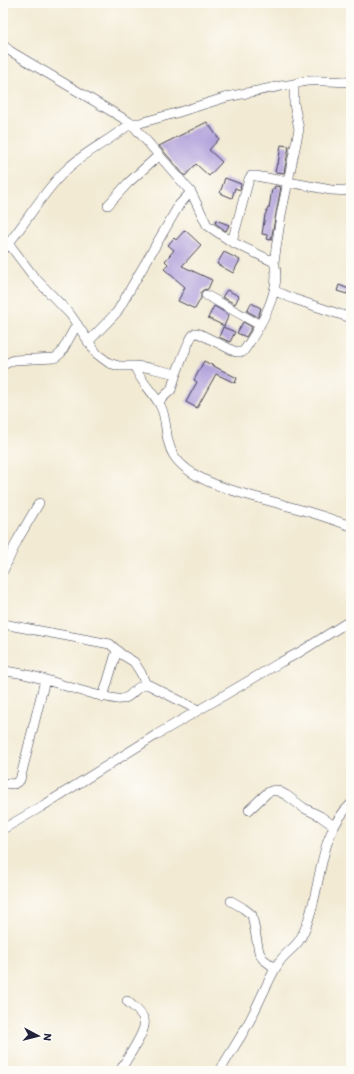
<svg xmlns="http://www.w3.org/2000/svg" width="354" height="1074" font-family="Itim,sans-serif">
<rect width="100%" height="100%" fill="#fdfcf7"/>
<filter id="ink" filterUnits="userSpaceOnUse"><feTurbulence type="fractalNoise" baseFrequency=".025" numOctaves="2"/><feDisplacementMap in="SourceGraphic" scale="8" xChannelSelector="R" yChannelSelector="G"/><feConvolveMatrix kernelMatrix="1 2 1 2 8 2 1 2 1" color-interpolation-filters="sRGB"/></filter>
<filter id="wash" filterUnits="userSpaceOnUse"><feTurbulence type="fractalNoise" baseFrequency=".012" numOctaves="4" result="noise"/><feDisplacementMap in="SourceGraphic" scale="16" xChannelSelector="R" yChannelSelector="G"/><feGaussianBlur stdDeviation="0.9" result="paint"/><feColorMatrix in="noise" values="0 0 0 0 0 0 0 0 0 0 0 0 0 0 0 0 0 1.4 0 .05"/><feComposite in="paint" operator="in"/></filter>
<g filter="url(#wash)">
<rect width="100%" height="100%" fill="#f2ead3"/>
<g id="blocks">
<!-- building -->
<path fill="#b2a3db" d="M207 122 219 139 209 150 222 162 209 176 196 164 185 176 159 146Z
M281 145 289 146 284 173 275 172 277 163 278 164Z
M225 178 241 184 240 190 235 188 232 198 220 193Z
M275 186 281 187 271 240 267 239 268 235 262 234 265 215 268 208H269L272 189H274Z
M216 220 229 225 226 231 215 223Z
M185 230 201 245 182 266 212 280 208 289 203 290 201 292V298L195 309 178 301 185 287 164 269 168 264 165 261 174 250 168 245 174 238 176 240Z
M224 252 240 260 233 273 217 264Z
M339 285 349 289 347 294 337 291Z
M227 290 239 296 235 304 222 297Z
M251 303 261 308 258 317 247 311Z
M214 306 229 315 224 326 208 318Z
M243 322 252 327 246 337 237 333Z
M223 327 235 332 230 342 219 337Z
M204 361 237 378 235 383 216 374 197 408 186 402 197 382 194 380Z"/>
</g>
</g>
<g filter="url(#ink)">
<use href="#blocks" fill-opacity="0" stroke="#414052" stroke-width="1"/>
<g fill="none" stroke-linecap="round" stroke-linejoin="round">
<!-- minor casing -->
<g stroke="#414052" stroke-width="10">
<path id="minor" d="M3 45 10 51 131 123 191 192 207 225 232 242 274 262C283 290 259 329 243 352H236L200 334C198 333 196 332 194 334 190 336 179 367 176 374L150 368 135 366
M108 205 128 183 159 155
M232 242 249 179 251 176H256L331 190 351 191
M9 244 34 277 70 314 97 354 109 363 119 366H135C139 381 154 392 161 407 168 422 164 439 173 454 191 485 251 495 284 505 307 511 329 518 351 526
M3 250C25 225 41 194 65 171 85 151 110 141 131 123H140L176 113 227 97 286 85C293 85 299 82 307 81 322 80 336 82 351 82
M274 262 281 215 299 129 294 104V85
M275 291 294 299 351 318
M206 295 260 325
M88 342 117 312 179 205 191 192
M3 365 14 360 55 358 61 353 77 324
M158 402 171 390 176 374
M3 571 18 539 39 503
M3 624 110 644 121 654 134 662 141 673 146 685
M3 671C42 674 78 694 117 699 133 701 134 683 149 685L198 710
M103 697 117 650
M3 783 14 784 20 780 45 680
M249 810 267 793 271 791 276 790 286 795 304 808 320 816 334 826
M3 829 41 807 156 735 281 662 300 652 351 620
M231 901 243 908 252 915 259 952 263 959 275 968
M120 1071C125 1061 148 1030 144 1020 142 1012 132 1006 127 1001
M220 1071C230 1052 243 1035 252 1016 261 999 268 980 278 964 283 955 292 950 298 942 305 933 308 921 311 911 322 874 321 832 351 804"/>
</g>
<!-- minor -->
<use href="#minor" stroke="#fff" stroke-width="9"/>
</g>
</g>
<!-- margin -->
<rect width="354" height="1074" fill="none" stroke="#fdfcf7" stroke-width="16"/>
<!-- north arrow -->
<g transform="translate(38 1036) rotate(97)" stroke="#fdfcf7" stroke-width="3" paint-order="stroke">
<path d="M0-3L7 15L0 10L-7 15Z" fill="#22223b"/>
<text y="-6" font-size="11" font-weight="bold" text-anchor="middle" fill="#22223b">N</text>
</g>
</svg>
